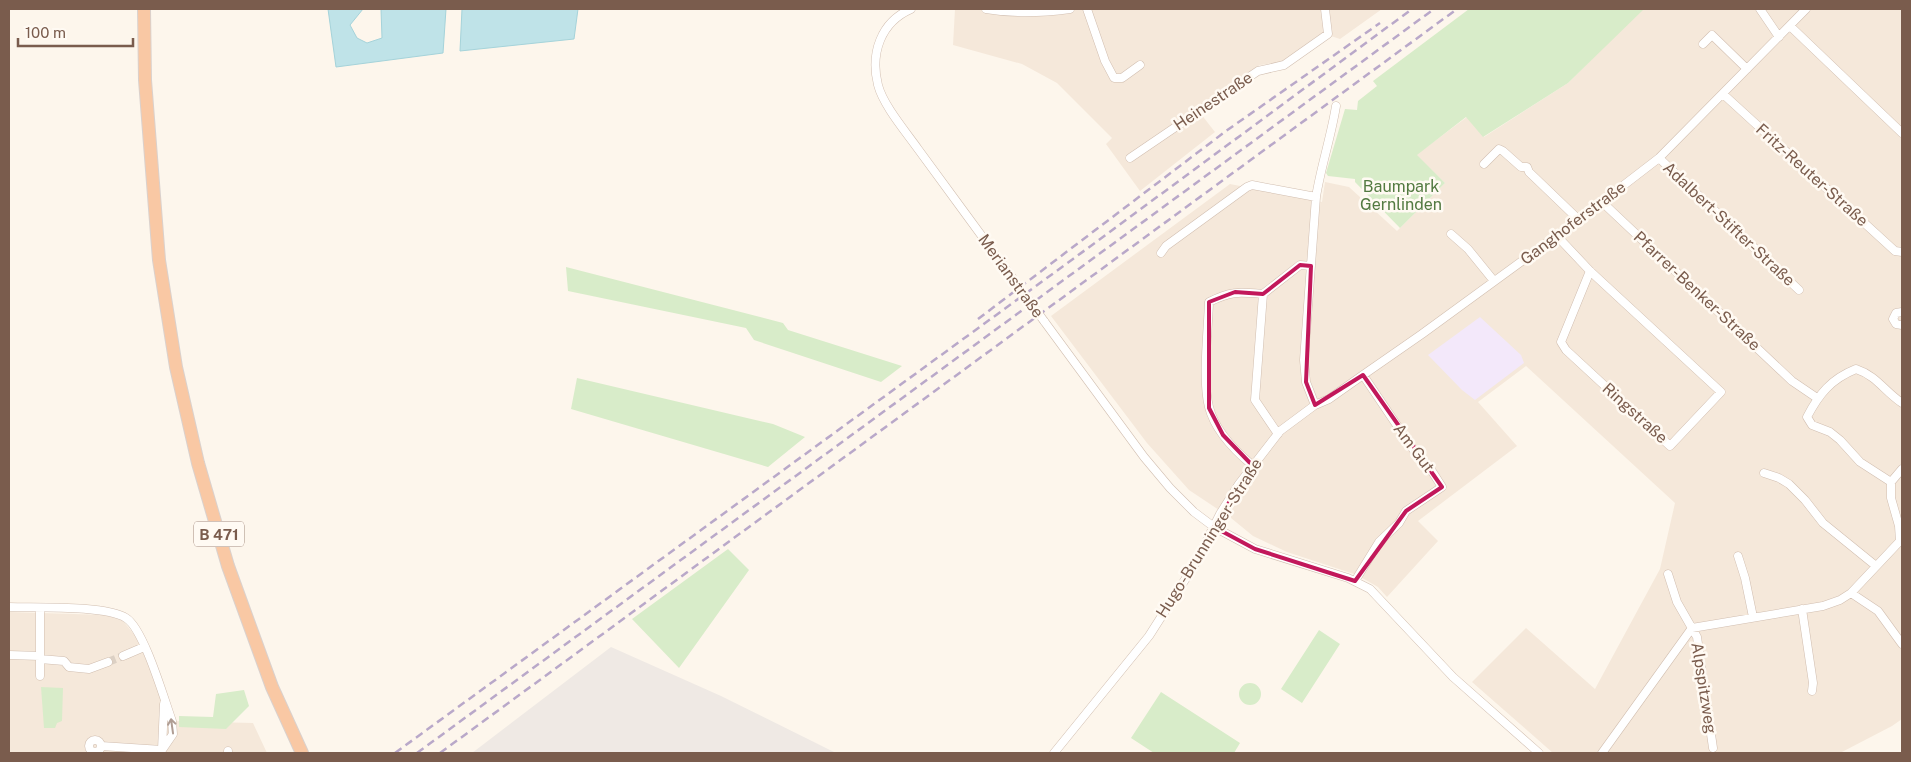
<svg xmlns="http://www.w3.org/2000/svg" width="1911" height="762" font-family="'Public Sans',sans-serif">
<rect width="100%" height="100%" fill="#fdf6ec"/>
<!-- residential -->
<path fill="#f5e8da" d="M955 9H1382L1340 39 1322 33 1282 62 1260 65 1197 109 1215 132 1140 191 1106 144 1112 138 1057 83 1022 64 953 45Z
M1642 9H1902V719L1892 726 1840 753H1553L1472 682 1526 628 1595 689 1660 569 1675 503 1526 366 1478 402 1517 446 1418 521 1438 541 1387 597 1378 587 1357 575 1287 552 1253 536 1231 518 1189 490 1147 443 1051 316 1230 184 1322 202 1325 182 1349 187 1397 231 1445 183 1416 155 1467 117 1484 137 1568 83Z
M9 612 105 615 123 621 138 639 172 721 253 723 267 753H9Z"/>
<!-- industrial -->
<path fill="#efe9e4" d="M611 647 721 696 836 753H472Z"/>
<!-- education -->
<path fill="#f3e8fa" d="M1480 317 1521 355 1524 363 1475 400 1462 390 1428 355Z"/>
<!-- green -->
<path fill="#d8ecc9" d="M1469 9 1643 10 1568 83 1483 137 1466 117 1417 155 1445 183 1400 228 1355 182V179L1328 176 1326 173 1345 109 1357 110 1358 101 1377 86 1373 81Z
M566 267 783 323 788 330 902 366 881 382 754 340 746 328 568 291Z
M577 378 773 424 805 437 768 467 571 409Z
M728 549 749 570 679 668 632 619Z
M1319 630 1340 644 1302 703 1281 689Z
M1239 694a11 11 0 1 1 22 0a11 11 0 1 1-22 0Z
M41 687 63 688 62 721 57 723 55 728H44Z
M244 690 249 706 226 729 179 727V716L213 717 216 694Z
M1161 692 1240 743 1234 753H1154L1131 738Z"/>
<!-- water -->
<path fill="#bfe3e8" stroke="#a5d3da" d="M328 9H363L350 25 357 38 367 43 382 38 381 9H446L443 53 336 67Z
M462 9H578L574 39 460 51Z"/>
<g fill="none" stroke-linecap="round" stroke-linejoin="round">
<!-- minor-tunnel -->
<path stroke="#dcd0c4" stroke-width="8" stroke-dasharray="8 4" stroke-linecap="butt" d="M108 662 123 656"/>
<!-- minor casing -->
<g stroke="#d1beb0" stroke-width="9">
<path id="minor" d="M911 9C881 22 870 53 878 85 883 105 906 132 918 149 947 189 977 229 1006 269
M986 9C1015 14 1041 13 1070 9
M1087 9 1105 61 1114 78H1122L1140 65
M1760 9 1779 37
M1790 26 1902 133
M1703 44 1712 35 1747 69
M1723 94 1895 251 1902 252
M1130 158 1258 71 1284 65 1328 34 1325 9
M1659 158 1799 290
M1484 164 1499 149 1503 151 1521 167H1527L1529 172 1579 220
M1602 202 1792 381 1817 398
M1451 234 1468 249 1494 281
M1557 236 1590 271 1721 392 1670 446 1566 350 1561 342 1590 271
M1161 253 1166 246 1247 187 1252 185 1316 197
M1902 312 1896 313 1893 319 1896 324 1902 325
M1044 321 1144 457 1170 488 1194 512 1214 527 1255 549 1348 578 1370 589 1453 677 1539 753
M1315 405 1306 382 1304 360 1316 197C1321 166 1331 137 1336 106
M1278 434 1255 400 1263 294 1300 265 1311 266
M1252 465C1234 450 1215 431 1209 407 1202 380 1208 332 1209 302 1231 291 1238 292 1263 294
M1764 473 1779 478 1789 484 1805 500 1823 523 1876 566
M1891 482 1860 462 1840 440 1830 432 1812 425 1807 417C1819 394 1831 379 1856 369 1877 376 1884 391 1902 403
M1738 556 1745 578 1753 617
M1668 574 1677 602 1697 637 1713 748
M1355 581 1379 542 1399 523 1406 511 1442 487 1428 465 1417 455 1363 375
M1851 593 1878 611 1902 644
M9 607C36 608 105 605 126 618 144 629 164 699 172 721L173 734 162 750
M1802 609 1813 683 1812 691
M9 655 40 656
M123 656 144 647
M40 659 64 661 69 667 89 669 108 662
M40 676V608
M89 746a6 6 0 1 1 12 0a6 6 0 1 1-12 0Z
M101 746 162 750
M162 750 164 704
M228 753V751
M1054 753 1149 636 1195 564 1220 514 1239 484 1280 431 1315 405 1329 399 1363 375 1422 334 1581 218 1659 158 1806 9
M1602 753 1692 628 1823 606 1840 600 1851 593 1900 541 1899 526 1891 498V482L1902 469"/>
</g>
<!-- trunk casing -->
<g stroke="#dad1cd" stroke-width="14">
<path id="trunk" d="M144 9 145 80 159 260 176 367 198 463 228 566 272 687 302 753"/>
</g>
<!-- minor -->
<use href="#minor" stroke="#fff" stroke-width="8"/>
<!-- trunk -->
<use href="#trunk" stroke="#f9c8a4" stroke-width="12"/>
<!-- rail -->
<path stroke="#b9a8c9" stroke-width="2.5" stroke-dasharray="8 5" stroke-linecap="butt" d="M978 319 1226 131 1380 23
M395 753 1073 259 1412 9
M417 753 1434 9
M440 753 1457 9"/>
<!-- minor-bridge casing -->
<g stroke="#d1beb0" stroke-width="9" stroke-linecap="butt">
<path id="minor-bridge" d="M1006 269 1044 321"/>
</g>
<!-- minor-bridge -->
<use href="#minor-bridge" stroke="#fff" stroke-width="8"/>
</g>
<!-- one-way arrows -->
<defs><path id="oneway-shaft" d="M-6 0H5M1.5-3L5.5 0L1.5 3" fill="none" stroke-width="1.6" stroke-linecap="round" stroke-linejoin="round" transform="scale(1.25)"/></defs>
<use stroke="#af9d94" href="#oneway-shaft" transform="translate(172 726) rotate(-98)"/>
<!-- marked area -->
<path fill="none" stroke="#c2185b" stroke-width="4" stroke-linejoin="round" d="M1300 265 1311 266 1306 382 1315 405 1363 375 1442 487 1406 511 1355 581 1255 549 1214 527 1252 465 1223 435 1209 408V302L1235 292 1263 294Z"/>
<g text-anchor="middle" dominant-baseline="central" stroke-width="5" stroke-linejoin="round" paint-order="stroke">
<!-- shield labels -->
<rect fill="#fffaf3" stroke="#a28b7f" stroke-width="1" x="194" y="521.5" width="50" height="25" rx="4"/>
<g font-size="15" font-weight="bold" fill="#7a5c4d">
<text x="219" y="534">B 471</text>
</g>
<!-- street labels -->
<g font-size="16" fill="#7a5c4d" stroke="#fffaf3">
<text transform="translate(1213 101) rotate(-34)">Heinestraße</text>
<text transform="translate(1812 175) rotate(42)">Fritz-Reuter-Straße</text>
<text transform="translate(1573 223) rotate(-37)">Ganghoferstraße</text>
<text transform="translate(1729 224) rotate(43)">Adalbert-Stifter-Straße</text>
<text transform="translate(1011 276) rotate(54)">Merianstraße</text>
<text transform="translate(1697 291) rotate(43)">Pfarrer-Benker-Straße</text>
<text transform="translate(1635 413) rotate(42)">Ringstraße</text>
<text transform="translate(1414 448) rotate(53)">Am Gut</text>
<text transform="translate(1209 538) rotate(-58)">Hugo-Brunninger-Straße</text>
<text transform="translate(1704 688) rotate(81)">Alpspitzweg</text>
</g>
<!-- park labels -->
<g font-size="16" fill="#537a41" stroke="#fffaf3">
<text x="1401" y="186">Baumpark<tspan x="1401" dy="18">Gernlinden</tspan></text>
</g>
</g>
<!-- border -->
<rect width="1911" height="762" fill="none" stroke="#7a5c4d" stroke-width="20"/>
<!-- scale -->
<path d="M18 38v8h115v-8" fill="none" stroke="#7a5c4d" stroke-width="2.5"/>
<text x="25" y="38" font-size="15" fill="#7a5c4d" stroke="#fffaf3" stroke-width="4" paint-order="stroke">100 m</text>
</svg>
